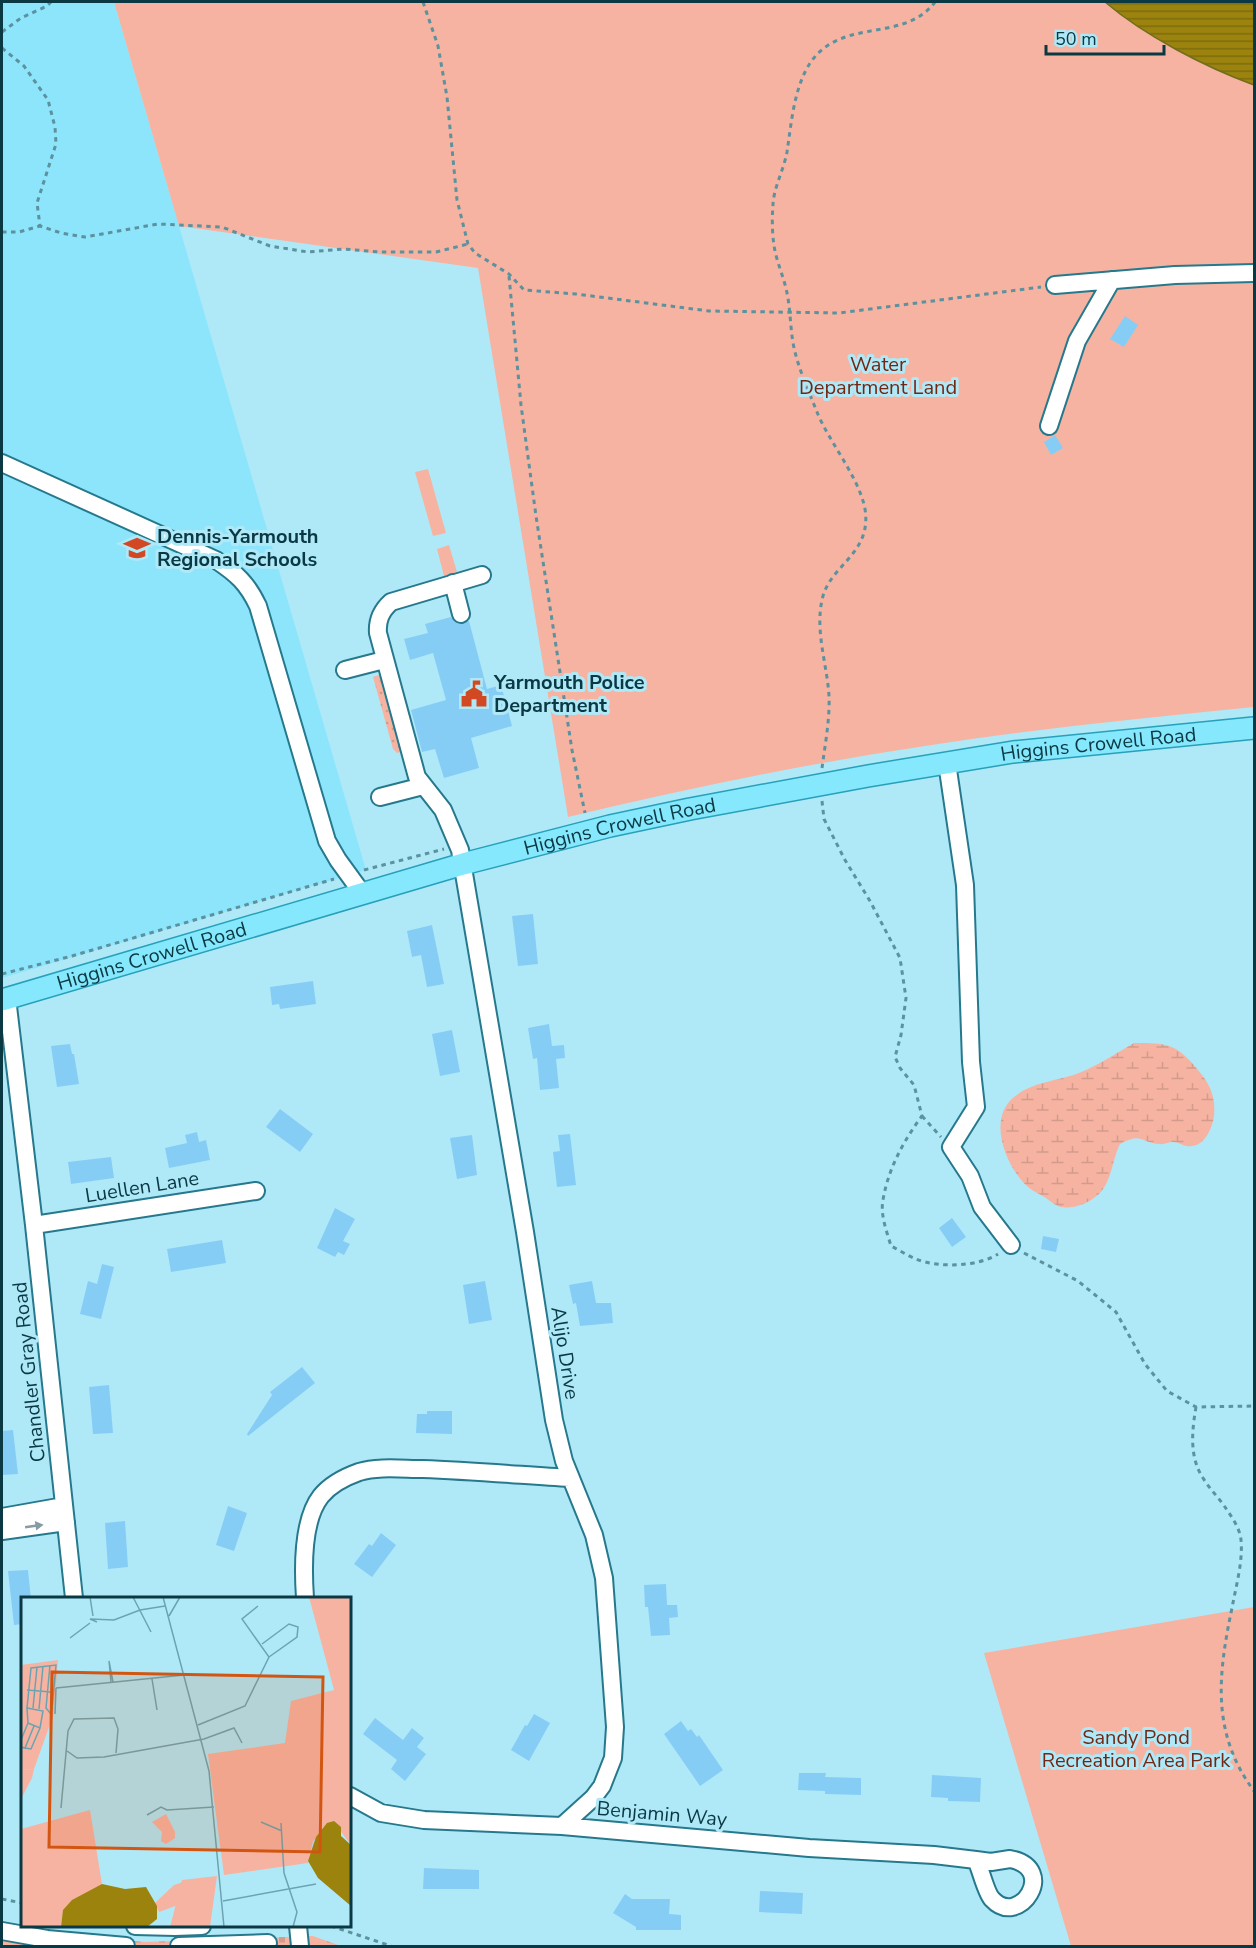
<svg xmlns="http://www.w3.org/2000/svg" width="1256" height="1948" font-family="'Nunito Sans',sans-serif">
<defs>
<pattern id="grass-dots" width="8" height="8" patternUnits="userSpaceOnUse" patternTransform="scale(1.5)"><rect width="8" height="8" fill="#f7b3a1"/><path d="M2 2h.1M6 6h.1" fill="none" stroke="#d29b8c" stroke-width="1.8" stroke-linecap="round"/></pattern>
<pattern id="wetland-marsh" width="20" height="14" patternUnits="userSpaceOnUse" patternTransform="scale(1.5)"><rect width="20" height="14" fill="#f7b3a1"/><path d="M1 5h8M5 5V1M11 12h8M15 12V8" fill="none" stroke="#d29b8c"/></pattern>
<pattern id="cemetery-stones" width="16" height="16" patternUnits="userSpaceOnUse" patternTransform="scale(1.5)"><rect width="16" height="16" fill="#f7b3a1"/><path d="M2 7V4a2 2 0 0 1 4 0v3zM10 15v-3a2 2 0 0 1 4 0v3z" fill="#d29b8c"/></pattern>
<pattern id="water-rules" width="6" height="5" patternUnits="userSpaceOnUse" patternTransform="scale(1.5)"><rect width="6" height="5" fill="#9b830d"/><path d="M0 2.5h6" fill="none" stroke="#7d6c0e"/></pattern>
</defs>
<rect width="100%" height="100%" fill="#afe9f8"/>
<!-- built -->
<path fill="#8de5fc" d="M2 2H114L366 870 2 978Z"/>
<!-- grass -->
<path fill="url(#grass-dots)" d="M379 675 382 678 401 752 397 753 393 749 373 677Z"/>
<!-- wetland -->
<path fill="url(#wetland-marsh)" d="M1134 1043C1167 1043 1176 1043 1198 1070 1210 1084 1216 1097 1214 1116 1212 1130 1203 1149 1186 1146 1182 1145 1178 1142 1173 1142 1169 1142 1164 1145 1159 1144 1139 1142 1143 1132 1120 1144 1112 1160 1112 1181 1099 1194 1089 1203 1075 1209 1061 1207 1056 1206 1050 1201 1046 1198 1040 1194 1032 1191 1027 1186 1005 1165 987 1119 1014 1097 1034 1080 1064 1081 1086 1070 1103 1062 1118 1052 1134 1043Z"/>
<!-- cemetery -->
<path fill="url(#cemetery-stones)" d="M2 1924 22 1929 144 1942 313 1936 341 1946H2Z"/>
<!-- green -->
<path fill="#f7b3a1" d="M114 2H1105C1145 36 1205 67 1254 85V707C1144 718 1034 729 925 746 805 764 686 789 568 817L478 268 179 226Z
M428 469 446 533 433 536 415 472Z
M449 545 457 572 444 576 437 549Z
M1254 1607V1946H1071L984 1653Z"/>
<!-- water -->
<path fill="url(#water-rules)" stroke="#706d1e" stroke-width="1.5" d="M1105 2H1254V85C1205 67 1145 36 1105 2Z"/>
<!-- building -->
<path fill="#86cdf6" d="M1125 316 1138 325 1124 347 1110 339Z
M1055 435 1063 448 1051 455 1044 442Z
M451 617 459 624 469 621 487 689 501 685 512 726 471 738 479 768 444 778 435 749 422 752 411 710 446 700 433 653 410 660 404 639 428 633 425 624Z
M533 914 538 964 518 966 512 916Z
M432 925 444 984 427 987 421 955 412 957 407 931Z
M313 981 316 1004 280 1009 279 1004 272 1005 270 987Z
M549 1024 552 1046 564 1045 565 1058 556 1059 559 1088 540 1090 537 1058 533 1059 528 1028Z
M452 1030 460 1072 440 1076 432 1034Z
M70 1044 72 1054H74L79 1084 57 1087 51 1046Z
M280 1109 313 1134 300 1152 266 1127Z
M197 1132 199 1142 206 1140 210 1160 169 1168 165 1148 187 1143 185 1135Z
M570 1134 576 1185 557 1187 553 1152 560 1151 558 1135Z
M472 1135 477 1175 457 1179 450 1138Z
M111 1157 114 1178 71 1184 68 1162Z
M335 1208 355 1219 343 1241 350 1244 344 1255 338 1252 335 1257 317 1248Z
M952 1218 966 1237 952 1247 939 1228Z
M1043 1236 1059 1239 1056 1252 1041 1249Z
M222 1240 226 1263 171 1272 167 1249Z
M102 1264 114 1267 101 1319 80 1314 88 1281 97 1284Z
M485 1281 492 1320 469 1324 463 1285Z
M592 1281 596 1303H611L613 1323 580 1326 576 1303 573 1304 569 1285Z
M302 1367 315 1383 248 1436 247 1434 272 1395 270 1392Z
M109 1385 113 1433 93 1434 89 1387Z
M427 1411H452V1434L416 1433 417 1414H427Z
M13 1430 18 1474 2 1475V1431Z
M228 1506 247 1513 234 1551 216 1545Z
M125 1521 128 1567 108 1569 105 1523Z
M381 1533 396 1545 372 1577 354 1564 369 1544 372 1546Z
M28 1570 31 1599H22V1624L14 1625 8 1571Z
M666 1584 667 1605H677L678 1617 669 1618 670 1635 651 1636 648 1607H645L644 1585Z
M534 1714 550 1723 529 1761 511 1750 525 1725 527 1726Z
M375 1718 403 1740 412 1728 424 1738 417 1747 426 1754 405 1781 391 1769 397 1760 363 1734Z
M681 1721 688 1731 691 1729 697 1737 699 1735 723 1770 700 1786 664 1734Z
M799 1773H826L825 1777 861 1778V1795L825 1794V1791L798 1790Z
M932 1775 981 1778 980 1802 948 1801V1798L931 1797Z
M424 1868 479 1870V1889H423Z
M760 1891 803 1893 802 1914 759 1912Z
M625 1894 632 1899H670L669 1914 681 1915V1930H636V1927L613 1913Z"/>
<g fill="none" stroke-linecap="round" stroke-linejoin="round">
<!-- minor casing -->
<g stroke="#26798c" stroke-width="20">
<path id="minor" d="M1055 285 1175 275 1254 273
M1049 426 1077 341 1112 280
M2 463 216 560C237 574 247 583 258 606L327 841 338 860 362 893
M482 575 391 602C381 611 377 620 378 633L417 777 443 810 460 850 525 1232 554 1420 564 1461 594 1535 604 1578 615 1727 613 1758 602 1786 593 1798 562 1826
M453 583 461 614
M345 670 384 660
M947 763 965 885 971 1062 976 1107 951 1147 970 1176 982 1207 1011 1245
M380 797 423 786
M7 998 34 1225 74 1598
M34 1225 256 1191
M2 1517 64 1506
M2 1531 66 1522
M305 1598C303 1569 302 1520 321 1496 330 1485 345 1477 359 1472 378 1466 403 1469 423 1469 472 1471 521 1475 570 1478
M350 1796 381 1813 424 1820 562 1826 809 1848 934 1855 976 1860
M1010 1859C1059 1868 1019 1929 992 1899 986 1893 981 1870 976 1860L991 1862Z
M135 1926 175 1927 202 1926
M298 1926 300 1946
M2 1931 47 1939 126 1946
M179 1946 268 1943"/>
</g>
<!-- major casing -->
<g stroke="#27a0ba" stroke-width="24">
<g id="major">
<path id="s1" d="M2 1000 463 864 610 826 690 809 868 776 1013 752 1254 728"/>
</g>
</g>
<!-- path -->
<path stroke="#5c919e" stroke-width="3" stroke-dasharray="4.5 4.5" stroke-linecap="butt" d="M423 2 438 46 447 97 457 200 468 244 475 253 509 274 524 290 576 294 709 311 839 313 1041 287
M2 32 21 18 47 6 51 2
M2 48 24 66 48 100 55 127 56 144 37 203 40 226 61 233 85 237 158 224 222 227 270 246 308 252 343 249 379 252H436L468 244
M2 232H19L40 226
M509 276 521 405 536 516 572 750 585 813
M822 768C825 745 830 719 829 696 827 663 814 629 823 596 832 564 872 553 865 509 859 477 829 442 817 412 809 392 800 372 795 352 790 333 791 312 787 293 784 277 776 261 774 245 772 233 772 217 773 204 774 187 784 169 787 152 791 126 793 97 805 72 834 13 902 46 935 2
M822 801 824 819 845 860 870 901 900 958 906 998 901 1035 895 1057 900 1068 914 1085 922 1116C904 1140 888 1169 883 1200 880 1215 887 1232 891 1246 899 1250 908 1256 916 1259 938 1268 978 1267 998 1254
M364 870 444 849
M2 974 72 956 334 879
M922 1116 941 1137
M1024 1253 1078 1281 1116 1312 1145 1364 1167 1391 1196 1407 1254 1406
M1196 1407C1192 1430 1189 1457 1203 1478 1209 1488 1218 1497 1225 1507 1231 1516 1240 1528 1241 1540 1243 1562 1236 1586 1232 1608 1218 1675 1211 1733 1254 1791
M2 1899 22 1903
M331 1926 391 1946"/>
<!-- minor -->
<use href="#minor" stroke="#fff" stroke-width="16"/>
<!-- major -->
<use href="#major" stroke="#86e8fc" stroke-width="21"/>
</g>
<!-- one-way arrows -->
<defs><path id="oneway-solid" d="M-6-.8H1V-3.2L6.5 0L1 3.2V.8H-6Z" transform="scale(1.5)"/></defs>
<use fill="#849ca2" href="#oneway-solid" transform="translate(34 1526) rotate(-8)"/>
<!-- icons -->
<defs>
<g id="school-bare" transform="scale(2.07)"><path d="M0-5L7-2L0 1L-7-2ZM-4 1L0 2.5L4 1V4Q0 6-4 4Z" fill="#d14823" stroke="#afe9f8" stroke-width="2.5" paint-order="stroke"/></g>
<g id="civic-bare" transform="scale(2.07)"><path d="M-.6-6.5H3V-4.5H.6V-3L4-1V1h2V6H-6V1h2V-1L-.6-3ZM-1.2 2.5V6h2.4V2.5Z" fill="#d14823" stroke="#afe9f8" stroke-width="2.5" paint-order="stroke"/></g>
</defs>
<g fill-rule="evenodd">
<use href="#school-bare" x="137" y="548"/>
<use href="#civic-bare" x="474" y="694"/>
</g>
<g text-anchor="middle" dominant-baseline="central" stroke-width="6" stroke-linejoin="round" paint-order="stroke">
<!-- park labels -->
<g font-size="20" fill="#722714" stroke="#afe9f8">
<text x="878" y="364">Water<tspan x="878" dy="23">Department Land</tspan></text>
<text x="1136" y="1737">Sandy Pond<tspan x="1136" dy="23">Recreation Area Park</tspan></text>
</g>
<!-- poi labels -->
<g font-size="20" font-weight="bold" fill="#0a3944" stroke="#afe9f8" text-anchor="start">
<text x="157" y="536">Dennis-Yarmouth<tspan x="157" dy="23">Regional Schools</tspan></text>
<text x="494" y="682">Yarmouth Police<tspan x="494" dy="23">Department</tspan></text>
</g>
<!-- street labels -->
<g font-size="20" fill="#0a3944" stroke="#afe9f8">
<text stroke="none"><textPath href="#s1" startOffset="1128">Higgins Crowell Road</textPath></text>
<text stroke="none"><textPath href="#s1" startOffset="642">Higgins Crowell Road</textPath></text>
<text stroke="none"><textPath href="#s1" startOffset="156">Higgins Crowell Road</textPath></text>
<text transform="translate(142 1187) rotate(-9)">Luellen Lane</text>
<text transform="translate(565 1353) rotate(81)">Alijo Drive</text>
<text transform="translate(29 1372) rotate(-96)">Chandler Gray Road</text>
<text transform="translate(662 1814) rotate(5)">Benjamin Way</text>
</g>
</g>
<!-- overview -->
<g transform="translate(21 1597)">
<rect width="330" height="330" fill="#afe9f8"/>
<path d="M145 217 154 235V241L145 247 140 244 141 235 131 225ZM162 285 157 308 138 315 134 306 153 288Z" fill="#f7b3a1"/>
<path d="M37 63 32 119 13 172 0 173V68Z" fill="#f7b3a1"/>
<path d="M288 0H330V248L312 224 292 244 287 266 203 278 187 157 264 146 270 104 313 93ZM13 172 11 181 0 202V173ZM69 213 81 287 42 316 40 330H0V232ZM196 279 189 330H149L161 283Z" fill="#f7b3a1"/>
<path d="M313 224 320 230V239L330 248V309L297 281 287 264 295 240 306 226ZM81 287 104 292 125 290 136 309V322L126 330H40L42 313 51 303Z" fill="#9b830d"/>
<path fill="none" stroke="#6da3b0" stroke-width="1.5" d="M69 0 72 19M112 0 130 35M142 0 188 174 203 330M148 19 159 0M76 25 69 22 93 23 119 13 144 9M49 41 69 26M241 47 268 27 277 30 276 40 248 60M29 68 25 111 30 117M131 82 136 113M90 85 88 64 92 85M35 91 163 78M6 93 30 95M6 111 10 71 35 68 31 112M12 111 16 70M18 112 22 69M34 116 35 91M34 117 35 91M177 128 224 109 248 60 221 22 237 9M0 143 7 126 6 111 22 114 19 131 7 126M0 150 4 151 13 129M4 151 10 152 19 131M46 154 56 161 83 160 183 142 213 131 221 146M40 211 47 134 53 122 93 121 97 132 95 156M126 218 140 210 146 213 193 210M240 225 261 234M260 226 263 276 276 315 272 330M202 304 295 287"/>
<path fill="#d25612" fill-opacity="0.15" stroke="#d25612" stroke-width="3" d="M31 75 302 80 299 255 28 250Z"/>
<rect width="330" height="330" fill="none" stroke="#0a3944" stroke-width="3"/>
</g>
<!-- border -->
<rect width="1256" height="1948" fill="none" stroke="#0a3944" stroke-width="6"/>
<!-- scale -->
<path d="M1046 45v9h118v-9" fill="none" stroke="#0a3944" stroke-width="3"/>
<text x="1055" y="45" font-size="18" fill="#0a3944" stroke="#afe9f8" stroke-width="4.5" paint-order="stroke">50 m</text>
</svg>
